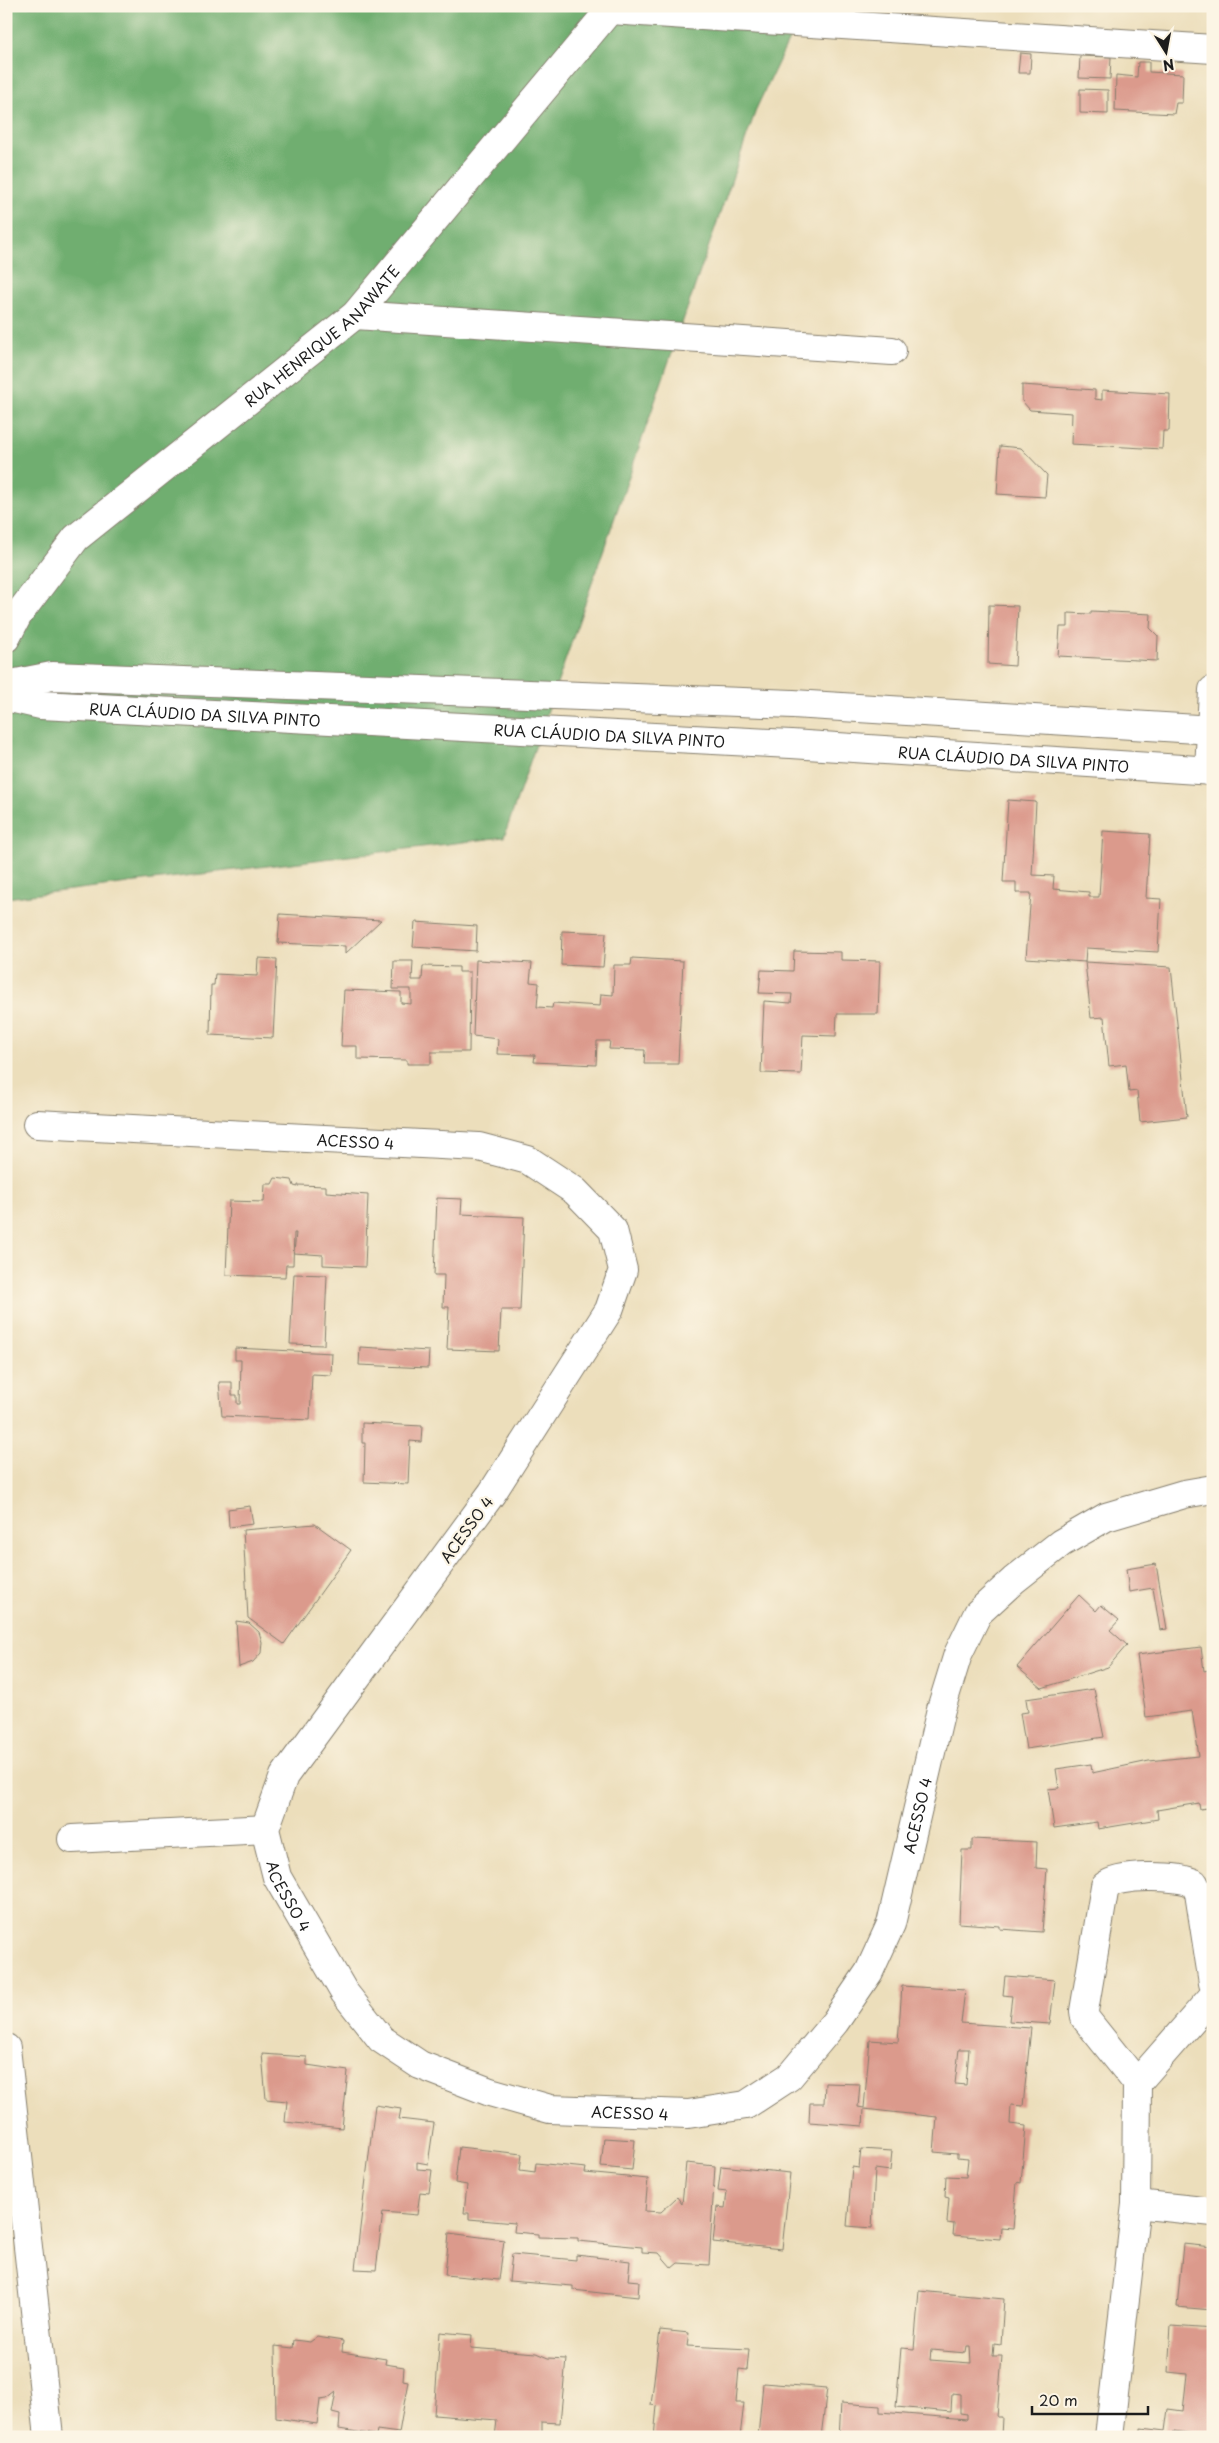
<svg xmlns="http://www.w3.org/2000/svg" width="1219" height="2443" font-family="'Playpen Sans',sans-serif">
<rect width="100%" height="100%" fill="#fcf5e5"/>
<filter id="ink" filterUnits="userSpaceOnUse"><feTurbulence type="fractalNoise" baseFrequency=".02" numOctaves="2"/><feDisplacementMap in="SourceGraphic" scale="10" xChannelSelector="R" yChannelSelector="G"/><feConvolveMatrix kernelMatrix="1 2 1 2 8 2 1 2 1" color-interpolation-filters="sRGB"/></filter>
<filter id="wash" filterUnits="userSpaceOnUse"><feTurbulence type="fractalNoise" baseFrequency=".0096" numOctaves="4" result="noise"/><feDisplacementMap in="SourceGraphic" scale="20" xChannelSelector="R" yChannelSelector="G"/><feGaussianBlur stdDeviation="1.12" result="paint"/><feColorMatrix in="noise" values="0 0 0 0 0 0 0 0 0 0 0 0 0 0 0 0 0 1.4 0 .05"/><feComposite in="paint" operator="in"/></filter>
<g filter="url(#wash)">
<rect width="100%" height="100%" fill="#ecdebb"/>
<!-- forest -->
<path fill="#6fae70" stroke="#466546" d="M6 6H805L757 107 504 837 6 898Z"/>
<g id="blocks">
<!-- building -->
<path fill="#db9a8c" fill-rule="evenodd" d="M1020 53 1031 54 1030 73H1018Z
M1080 56 1111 57 1110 79 1079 78Z
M1138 62H1149V72L1183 74 1182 103H1176L1174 114 1115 111 1116 75 1137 77Z
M1080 89 1108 90V114L1080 113Z
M1022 385 1095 390V399L1102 400V390L1170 394 1169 431H1163L1162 449 1071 444 1072 413 1030 410 1022 401Z
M1000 446 1021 448 1047 475 1045 497 997 494Z
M989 605 1018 606 1015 666 988 664Z
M1091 611 1151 614 1150 628 1158 636 1157 661 1058 656 1060 627H1068V613L1091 614Z
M1008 800 1036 802 1032 875 1054 876 1053 889 1089 892V897H1099L1103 831 1150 834 1146 898 1161 899 1158 952 1086 948 1085 962 1026 958 1031 893H1016V882H1003Z
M280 914 346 918 381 920 345 954V946L278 943Z
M415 922 477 926 476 951 413 947Z
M562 931 606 933 603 967 561 965Z
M794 951 841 952V960L880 961 878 1014H837L836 1036 803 1035 801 1074 761 1073 764 1001 791 1003 792 994 759 993 761 970 793 971Z
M258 958 277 959 273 1038 210 1035 211 985H214L215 974 257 976Z
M632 958 683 961 678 1064H644L645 1050 609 1049 610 1041H597L596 1065 534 1062 535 1055 497 1054 498 1039 473 1036 476 960 532 963 530 982 539 983 537 1007 552 1008 553 1003 600 1006 601 994 613 995 614 965H631Z
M394 961H413L412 980H422L423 966 459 967V972H470L469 1052H431V1064H407V1060L357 1059V1046H341L344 990 401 992V1003L411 1004V989H393Z
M1085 962 1171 967 1187 1117 1140 1122 1137 1091 1129 1092 1126 1064 1109 1066 1104 1017 1091 1018Z
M275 1178 292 1180 294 1186 298 1187V1185L326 1186V1192L368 1195 365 1267 323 1265V1255L294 1253 296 1233H294L293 1265H286L285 1277 226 1275 229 1201 264 1202 265 1184H272Z
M437 1198 462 1199 461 1214 524 1217 520 1310H501L499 1351 447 1349 449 1307H443L444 1275H434Z
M294 1274 327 1275 324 1345 290 1344Z
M360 1347 429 1351 428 1368 359 1365Z
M235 1348 332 1353 331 1375 312 1374 310 1420 222 1416 219 1382H232V1395H237V1404H240L241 1360H235Z
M362 1423 422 1426 421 1442 410 1441 408 1484 364 1482 365 1443H362Z
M250 1506 253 1524 229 1527 228 1509Z
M315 1524 351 1550 284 1644 248 1618 243 1530Z
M1156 1564 1167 1629 1160 1630 1153 1588 1129 1592 1126 1569Z
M1079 1595 1096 1611 1101 1605 1119 1620 1110 1630 1127 1645 1108 1667 1042 1688 1017 1667Z
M236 1621 249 1623 259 1632 262 1642 261 1653 253 1662 239 1667Z
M1201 1647 1204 1671 1213 1669V1807L1200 1809 1199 1803 1157 1810 1158 1819 1098 1829 1097 1822 1054 1828 1048 1789 1059 1788 1056 1769 1091 1764 1092 1773 1149 1761 1199 1756 1192 1711 1146 1717 1137 1655Z
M1094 1689 1104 1737 1026 1749 1020 1713 1028 1712 1026 1699Z
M972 1839 1037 1842 1036 1868 1047 1869 1042 1932 1000 1929V1926L959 1923 962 1850H972Z
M1005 1976 1055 1980 1050 2024 1009 2021 1012 1996 1003 1995Z
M902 1986 965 1990 961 2023 1031 2028 1023 2106 1011 2105 1010 2124 1026 2126 1021 2183 1017 2182 1013 2229 1001 2228 1000 2239 953 2235 954 2224 947 2223 949 2198 945 2197 946 2176 966 2177 968 2159 957 2158V2154L934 2152 937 2117 864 2109 863 2126 809 2122 810 2103H824L825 2083 860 2084 858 2107 864 2108 870 2040 898 2042ZM959 2049H969L966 2085 955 2084Z
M262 2054 307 2057V2065L348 2071 342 2128 285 2122 287 2101 266 2099Z
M375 2105 401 2109 399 2119 434 2123 428 2164 417 2162V2169L432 2170 429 2193 420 2192 417 2215 383 2212 376 2270 355 2269Z
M604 2138 635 2140 632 2170 601 2167Z
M459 2147 522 2154 520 2170 535 2172 536 2163 586 2168 585 2173 648 2179 645 2211 661 2212 677 2197 682 2204 686 2163 715 2166 709 2265 678 2263 672 2268 659 2253 642 2252V2247L578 2241V2238L538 2237V2234L514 2232 515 2223 469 2219V2213H464L467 2185 455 2183Z
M861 2149 892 2151 890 2171 875 2169 872 2228 847 2226 852 2167 859 2168Z
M721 2166 790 2173 782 2249 713 2242 717 2207 725 2208 727 2192 718 2191Z
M449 2233 504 2240 499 2280 445 2275Z
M1183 2244 1213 2247 1212 2310 1177 2307Z
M512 2254 576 2260V2255L630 2261 628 2280 639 2281 638 2297 573 2290V2286L509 2281Z
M919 2291 1004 2299 1001 2344 994 2343 993 2356H1002L997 2417H1002L1001 2437H839L841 2403 880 2406V2412L967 2419V2414L960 2413V2394L952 2393 951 2412 896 2407 901 2348 914 2349ZM967 2347H970L971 2363 930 2360 931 2350 966 2353Z
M1171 2326 1213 2329V2437L1174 2431V2437H1141V2428L1165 2431 1168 2409 1183 2411 1187 2374 1168 2372Z
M660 2330 689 2333 687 2346 749 2349 747 2370 739 2369 736 2403H744L740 2437H654L657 2406 651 2405Z
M440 2332 472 2335 471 2348 536 2353 548 2358 566 2359 560 2423 542 2422V2437H495L497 2420 434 2415Z
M317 2337 343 2341 342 2352 386 2359 385 2364 404 2367 403 2380 408 2381 399 2433 377 2430 376 2435 339 2429 340 2415 332 2413 336 2392 327 2399 320 2400 317 2424 276 2418 275 2346 293 2348 294 2340 310 2342Z
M763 2383 827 2388 821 2437H758Z"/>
</g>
</g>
<g filter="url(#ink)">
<use href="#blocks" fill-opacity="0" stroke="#847d6c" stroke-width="1"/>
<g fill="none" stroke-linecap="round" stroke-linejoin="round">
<!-- minor casing -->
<g stroke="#847d6c" stroke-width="30">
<g id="minor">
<path d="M610 10 1213 49"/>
<path d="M355 315 892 351"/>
<path d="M1209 771 1213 690"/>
<path id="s1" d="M37 1124 479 1147 528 1160 575 1191 613 1230 623 1270 609 1310 492 1493 284 1776 265 1829 277 1877 344 1992 381 2039 420 2065 490 2092 550 2109 688 2114 746 2105 789 2077 835 2022 869 1972 891 1924 941 1709 958 1654 978 1613 1014 1580 1061 1543 1106 1517 1184 1494 1213 1489"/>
<path d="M72 1839 265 1829"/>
<path d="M1137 2083 1213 1996"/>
<path d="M1136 2204 1213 2212"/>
<path d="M1109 2437 1136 2204 1137 2083 1085 2018 1084 2011 1105 1886C1119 1874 1177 1875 1194 1883L1199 1893 1213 1983"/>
</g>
</g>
<!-- tertiary casing -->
<g stroke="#847d6c" stroke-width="30">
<g id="tertiary">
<path id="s2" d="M6 638 18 615 76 538 355 315 613 6"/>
<path d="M6 685 52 676 793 704 1213 730"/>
<path id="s3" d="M6 697 41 705 791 744 1213 771"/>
<path d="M6 2048 49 2437"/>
</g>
</g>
<!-- minor -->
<use href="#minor" stroke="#fff" stroke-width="28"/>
<!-- tertiary -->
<use href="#tertiary" stroke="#fff" stroke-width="28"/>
</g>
</g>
<g text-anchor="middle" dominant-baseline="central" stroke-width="4.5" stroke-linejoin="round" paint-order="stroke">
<!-- street labels -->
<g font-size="15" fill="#1c1c1c" stroke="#fcf5e5">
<text stroke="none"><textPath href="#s2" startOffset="441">RUA HENRIQUE ANAWATE</textPath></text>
<text stroke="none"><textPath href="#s3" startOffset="200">RUA CLÁUDIO DA SILVA PINTO</textPath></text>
<text stroke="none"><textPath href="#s3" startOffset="605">RUA CLÁUDIO DA SILVA PINTO</textPath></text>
<text stroke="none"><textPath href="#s3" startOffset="1010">RUA CLÁUDIO DA SILVA PINTO</textPath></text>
<text stroke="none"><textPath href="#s1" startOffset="319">ACESSO 4</textPath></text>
<text transform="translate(466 1529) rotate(-54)">ACESSO 4</text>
<text stroke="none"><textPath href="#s1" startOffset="2284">ACESSO 4</textPath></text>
<text stroke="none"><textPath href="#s1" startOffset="1384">ACESSO 4</textPath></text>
<text stroke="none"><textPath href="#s1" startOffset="1819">ACESSO 4</textPath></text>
</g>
</g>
<!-- margin -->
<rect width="1219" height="2443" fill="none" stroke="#fcf5e5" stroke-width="25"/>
<!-- north arrow -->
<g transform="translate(1166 52) rotate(169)" stroke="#fcf5e5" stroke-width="4" paint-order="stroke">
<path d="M0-4L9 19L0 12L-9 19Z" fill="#1c1c1c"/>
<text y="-8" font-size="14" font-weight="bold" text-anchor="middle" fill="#1c1c1c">N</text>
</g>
<!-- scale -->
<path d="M1032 2406v8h116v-8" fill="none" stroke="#1c1c1c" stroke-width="2.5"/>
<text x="1039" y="2406" font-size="15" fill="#1c1c1c" stroke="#fcf5e5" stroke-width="4" paint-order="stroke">20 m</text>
</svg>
